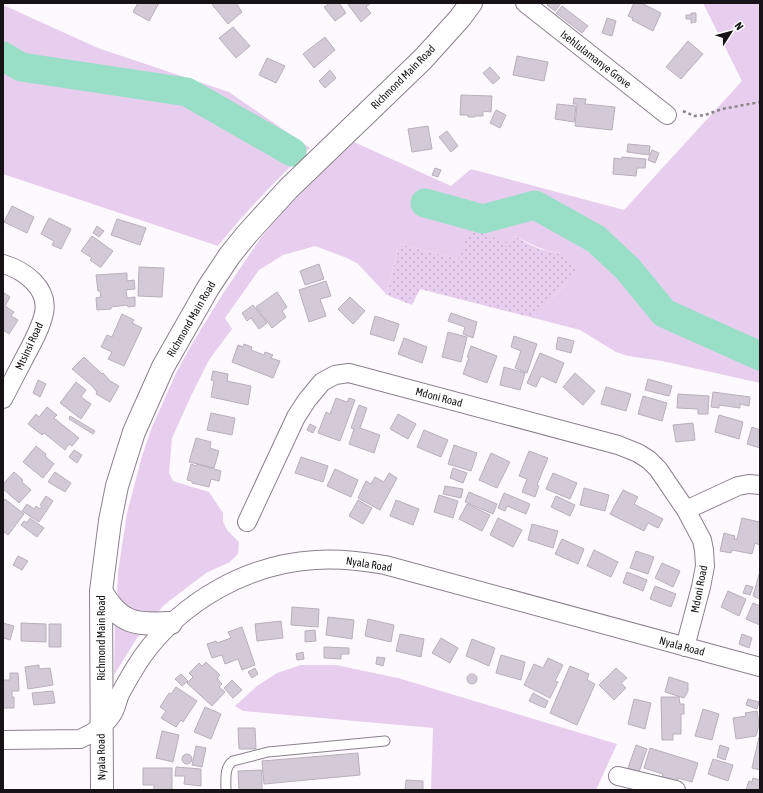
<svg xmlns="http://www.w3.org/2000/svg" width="763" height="793" font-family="'Asap Condensed',sans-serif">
<defs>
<pattern id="park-dots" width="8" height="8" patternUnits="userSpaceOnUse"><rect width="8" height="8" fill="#e8ceee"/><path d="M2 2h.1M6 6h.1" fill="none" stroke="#c6b0cb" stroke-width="1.8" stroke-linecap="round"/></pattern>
</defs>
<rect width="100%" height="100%" fill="#fef9fe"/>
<!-- grass -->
<path fill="#e8ceee" d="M703 3H760V383L662 361 628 356 616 352 580 330 534 318 569 280 560 253C543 251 530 244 515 236L509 243 458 259 399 244 387 295 358 264 347 258 315 246 283 255 259 270 225 318 232 329 209 360 191 396 172 438 169 473 173 481 209 492 223 513V522L227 530 239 542 238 554 230 562 206 573 164 605 159 611 150 615 132 610 123 603 117 593 118 572 127 513 142 456 152 427 177 371 192 344 224 292 260 239 286 208 354 142 451 186 471 169 624 210 742 81Z
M3 5 98 48 229 92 310 148C277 179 246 211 218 246L3 174Z
M115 625 143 631 137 638 114 675Z
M301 665H336L398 678 617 744 596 790H431L433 728 243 711 235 706 257 686 277 673Z"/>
<!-- park -->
<path fill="url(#park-dots)" d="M469 228 509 243 515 236C522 240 528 244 535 247 554 255 564 248 576 269L569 280 534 318 420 289 412 305 387 295 399 244 458 259Z"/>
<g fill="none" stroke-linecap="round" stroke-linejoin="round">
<!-- river -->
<path stroke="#99dfc8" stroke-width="29" d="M3 56 21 67 187 92 292 152
M425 203 483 219 535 205 596 239 628 269 664 313 760 356"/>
</g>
<!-- building -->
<path fill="#d4c9d7" stroke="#baafbc" d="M138 3H159L149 21 133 12Z
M211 3H236L242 12 228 24Z
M330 3H339L346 13 335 21 324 7Z
M347 3H371L366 7 371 13 361 22Z
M549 3H561L555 11 547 5Z
M634 3H641L661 13 653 31 632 20 633 18 628 16Z
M562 6 588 26 582 33 556 13Z
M691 13H696V22L691 23V19H686V15H691Z
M607 18 616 21 612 36 602 33Z
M233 27 250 46 236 58 219 38Z
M325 37 335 50 314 68 303 54Z
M688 41 703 54 681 79 666 67Z
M517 56 548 62 544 81 513 75Z
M267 58 285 66 276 83 259 75Z
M490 67 500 78 493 84 483 73Z
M330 70 336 78 325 88 319 81Z
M461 95 492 96 491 112 483 111V116H475V117H468V115H460Z
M574 98 586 99 585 104 615 107 612 130 575 126 577 104H573Z
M557 104 576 106 574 122 555 119Z
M496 110 506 115 500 128 490 123Z
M428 126 432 149 412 152 408 129Z
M447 131 458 146 451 152 439 137Z
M628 144 650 146 649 155 627 152Z
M652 150 659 153 655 163 648 160Z
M622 157 646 159 645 168H637L636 176 613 174 614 158 622 159Z
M435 168 441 170 438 177 432 175Z
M12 206 34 217 27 233 4 222Z
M49 218 71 229 61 249 52 245 54 241 41 234Z
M117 219 146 228 140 245 111 235Z
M97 226 104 231 99 237 93 233Z
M92 236 113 251 101 267H100L90 260 92 258 81 251Z
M319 264 324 279 305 285 300 271Z
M139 267 164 268 162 297 138 296Z
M127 273V281L134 280 135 289 126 290 127 298 135 297V306L128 307 127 305 111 307V309L97 310 96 298 101 297 100 291H98L96 275Z
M326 281 331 296 320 299 326 316 309 322 299 290Z
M3 292 10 297 5 306 14 312 11 316 18 320 9 334 3 330Z
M277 292 287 307 282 311 286 317 272 328 256 307Z
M350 297 365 311 353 324 338 309Z
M253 305 267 323 259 329 251 318 247 321 242 313Z
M451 313 477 322 473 338 463 334 465 327 448 321Z
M122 314 134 320 132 323 142 328 124 366 108 359 112 352 101 347 107 335 112 337Z
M375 316 399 324 394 341 370 334Z
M448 332 467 337 461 362 442 357Z
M514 336 537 344 527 373 515 368 521 351 511 347Z
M558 337 574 341 571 353 556 349Z
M404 338 427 347 422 363 398 354Z
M244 344 252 347 251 350 264 355 265 352 273 355 271 358 280 361 273 378 232 362 238 345 243 347Z
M471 346 497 356 487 383 463 374 469 357H467Z
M540 353 564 363 556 383 541 376 536 387 527 383Z
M84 357 102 374 103 373 110 381 119 386 110 402 96 394 97 392 91 385 72 369Z
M504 367 525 373 520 390 500 385Z
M213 371 228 374 227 381 251 386 248 405 211 397 214 381 211 380Z
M575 373 595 391 583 405 563 387Z
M648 379 672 386 669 396 645 390Z
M38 380 46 384 40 397 33 393Z
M76 382 86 390 81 397 91 404 81 419 60 403Z
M606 387 631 394 626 411 601 404Z
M713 392 750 397 749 406 740 404V408L719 405V408L711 407Z
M678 394 709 396 708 414H698V409L677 408Z
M643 396 667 403 662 421 638 414Z
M336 398 347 402 349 398 355 400 340 441 318 433 326 412 330 414Z
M359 405 367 408 360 428 380 435 374 453 349 444 354 429 351 428Z
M47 407 57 415 54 418 79 438 72 446 69 444 65 450 44 433 42 435 28 424 36 414 39 417Z
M211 413 235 418 232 435 207 430Z
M398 414 416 424 408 439 390 429Z
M719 415 743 422 739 439 715 432Z
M70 416 95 431 93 434 69 419Z
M693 423 695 440 676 442 673 425Z
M310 424 316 427 313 433 307 430Z
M752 427 760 430V448L747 444Z
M424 430 448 440 441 457 417 447Z
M196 438 211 442 210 448 219 451 214 468 189 462Z
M454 445 477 453 471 471 448 464Z
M36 446 46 454 45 456 54 464 43 478 23 462Z
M74 450 82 455 77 463 69 457Z
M529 451 548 458 537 485 539 486 535 497 522 492 527 479 519 476Z
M491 453 510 462 497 488 479 480Z
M301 457 328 466 323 482 295 473Z
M191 464 196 466 197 464 221 471 219 481 211 479 209 487 192 483V481L187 480Z
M453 468 467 473 463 483 450 478Z
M335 469 358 480 351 497 327 486Z
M14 472 23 480 22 482 31 490 19 503 3 489V484Z
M55 472 71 483 65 492 48 482Z
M389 473 397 478 380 510 358 498 366 481 371 484 375 477 384 482Z
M553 473 577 483 570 499 546 489Z
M445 486 463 489 461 498 443 494Z
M584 488 609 495 605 511 580 505Z
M623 490 638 497 634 504 663 519 658 528 648 523 644 531 610 514Z
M469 492 497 504 493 514 465 502Z
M504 493 530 504 526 514 507 506 505 511 498 508Z
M439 495 458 501 453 518 434 512Z
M46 496 53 501 39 522 22 511 27 504 34 509 36 506 40 509 42 506 40 505Z
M556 496 575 505 570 516 551 507Z
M5 499 24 514 8 535 3 531V502Z
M358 500 372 508 363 524 349 516Z
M396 500 419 509 413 525 390 516Z
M467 504 490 515 482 531 459 519Z
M30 518 44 528 37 537 21 525 24 521 27 523Z
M498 518 522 530 513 547 490 535Z
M742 518 760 522V545L755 543 752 554 732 550 731 553 720 551 724 533 735 536 734 539H737Z
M532 524 558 531 553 548 528 540Z
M562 539 584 549 578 564 555 554Z
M594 550 618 562 611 577 587 566Z
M636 551 654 557 648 574 630 568Z
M18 556 28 561 22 570 13 565Z
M662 563 680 571 673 587 655 578Z
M760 571V599L753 596Z
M627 572 647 580 643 591 623 583Z
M746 585 753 587 750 595 743 593Z
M655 586 676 594 671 607 650 599Z
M728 591 746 599 739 616 721 607Z
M753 603 760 606V625L746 619Z
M292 607 319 609 318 627 291 625Z
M328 617 354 620 352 639 326 635Z
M368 619 394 625 391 642 365 636Z
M281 621 283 638 257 641 255 624Z
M3 623 14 626 10 640 3 638Z
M21 623 46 624V642L21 641Z
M49 624H61V647H49Z
M242 627 255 665 242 670 238 659 225 664 222 655 212 658 207 644 216 641 217 643 231 638 228 632Z
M315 630 316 641 305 642V631Z
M400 634 424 639 421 657 396 651Z
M742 634 752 638 749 648 739 644Z
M441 638 458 648 450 663 432 653Z
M472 639 495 648 489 666 466 656Z
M324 647 349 648V654H341V659L324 658Z
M303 652 304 659 297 660 296 654Z
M501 655 525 662 521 680 496 673Z
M377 657 385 658 383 666 376 664Z
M548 658 563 665 555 681 558 682 550 698 524 685 534 664 543 668Z
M206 662 220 675 217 678 222 684 219 687 225 692 212 706 187 683 193 677 189 673 199 663 202 666Z
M39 665V669L50 668 53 685 28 689 25 667Z
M570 666 589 674 587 680 595 684 577 725 550 713Z
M255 668 258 674 252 678 248 672Z
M616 668 627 678 621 683 626 688 614 700 599 685Z
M10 673H18L19 691H12V697H14V708H3V680H10Z
M467 679a5 5 0 1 1 10 0a5 5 0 1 1-10 0Z
M181 674 188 681 182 686 175 679Z
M669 677 688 683V691L684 698 665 692Z
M232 680 242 690 233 698 224 688Z
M176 687 197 701 183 722 181 720 176 727 161 718 166 711 160 707 169 693 171 694Z
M53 691 55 703 34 705 32 693Z
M533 693 548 701 545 708 529 701Z
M661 697H679L680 704H684V714H681V734H673V740H662Z
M634 699 651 703 645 729 628 724Z
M748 699 759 702 757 709 746 705Z
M205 707 221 714 211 739 194 732Z
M703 709 719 714 712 740 695 736Z
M757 711 759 725 756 736 736 739 733 718 746 716 745 713Z
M238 728H255L256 749H239Z
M162 731 179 735 173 762 156 758Z
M759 737H760V770L752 768Z
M636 745 647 749 639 772 628 768Z
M720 745 729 748 725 760 717 757Z
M196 746 206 748 202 767 192 765Z
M650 748 698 763 692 782 678 778 676 786 661 781 663 774 644 768Z
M358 753 360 775 264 784 262 761Z
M182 759a5 5 0 1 1 10 0a5 5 0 1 1-10 0Z
M713 759 733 765 728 781 708 774Z
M176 767 201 769V786L184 784 185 776H175Z
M143 768H172V790H154V785H143Z
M262 770V790H239L238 771Z
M753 778 760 780V790H746L749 781 752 782Z
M406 780 423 781V790H405Z"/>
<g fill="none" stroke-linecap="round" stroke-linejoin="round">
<!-- lane casing -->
<g stroke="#8a808c" stroke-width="11">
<path id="lane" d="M226 790C226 780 224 767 233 761L268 752 385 741"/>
</g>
<!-- street casing -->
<g stroke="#8a808c" stroke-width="20">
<path id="street" d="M525 3 667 115
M3 264C24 270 49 288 44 313 41 327 34 340 27 353 19 368 11 384 3 399
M686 510 738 486 749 484 760 485
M247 522 296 417 307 400 322 382 335 375 349 373 618 445 638 453 649 460 658 469 686 510 702 540 704 550 705 566 701 587 685 647
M3 740 80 739C91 734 104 727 111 716 116 710 117 701 120 694 127 681 134 669 142 657 181 602 247 564 315 560 339 558 362 561 385 565L760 667
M618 776 676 790"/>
</g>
<!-- secondary casing -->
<g stroke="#8a808c" stroke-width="24">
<path id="secondary" d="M101 591C120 624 135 625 171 623
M102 790 101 591 110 521 117 486 134 432 163 367 208 288 230 255 247 234 288 189 423 59 460 18 471 3"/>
</g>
<!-- path -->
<path stroke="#8a868a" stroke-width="2.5" stroke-dasharray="3 3" stroke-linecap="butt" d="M683 111 694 116 705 115 722 109 760 102"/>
<!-- lane -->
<use href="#lane" stroke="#fff" stroke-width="9"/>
<!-- street -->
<use href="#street" stroke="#fff" stroke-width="18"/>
<!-- secondary -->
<use href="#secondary" stroke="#fff" stroke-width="22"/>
</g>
<g text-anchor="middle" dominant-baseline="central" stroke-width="3.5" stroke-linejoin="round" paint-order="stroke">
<!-- street labels -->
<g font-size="11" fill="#161216" stroke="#fff">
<text transform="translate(596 59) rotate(38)">Isehlulamanye Grove</text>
<text transform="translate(403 77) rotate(-45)">Richmond Main Road</text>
<text transform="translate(191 319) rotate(-60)">Richmond Main Road</text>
<text transform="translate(29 346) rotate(-65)">Mtsinsi Road</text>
<text transform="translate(439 397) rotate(15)">Mdoni Road</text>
<text transform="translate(369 564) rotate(9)">Nyala Road</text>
<text transform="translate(699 589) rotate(-79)">Mdoni Road</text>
<text transform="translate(101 638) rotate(-90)">Richmond Main Road</text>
<text transform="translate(682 646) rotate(15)">Nyala Road</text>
<text transform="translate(101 757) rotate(-91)">Nyala Road</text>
</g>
</g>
<!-- border -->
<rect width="763" height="793" fill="none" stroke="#161216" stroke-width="8"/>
<!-- north arrow -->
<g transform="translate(731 32) rotate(54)" stroke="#ffffff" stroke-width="3" paint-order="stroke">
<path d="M0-3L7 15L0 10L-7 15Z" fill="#161216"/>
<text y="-6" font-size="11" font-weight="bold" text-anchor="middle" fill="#161216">N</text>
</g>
</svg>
